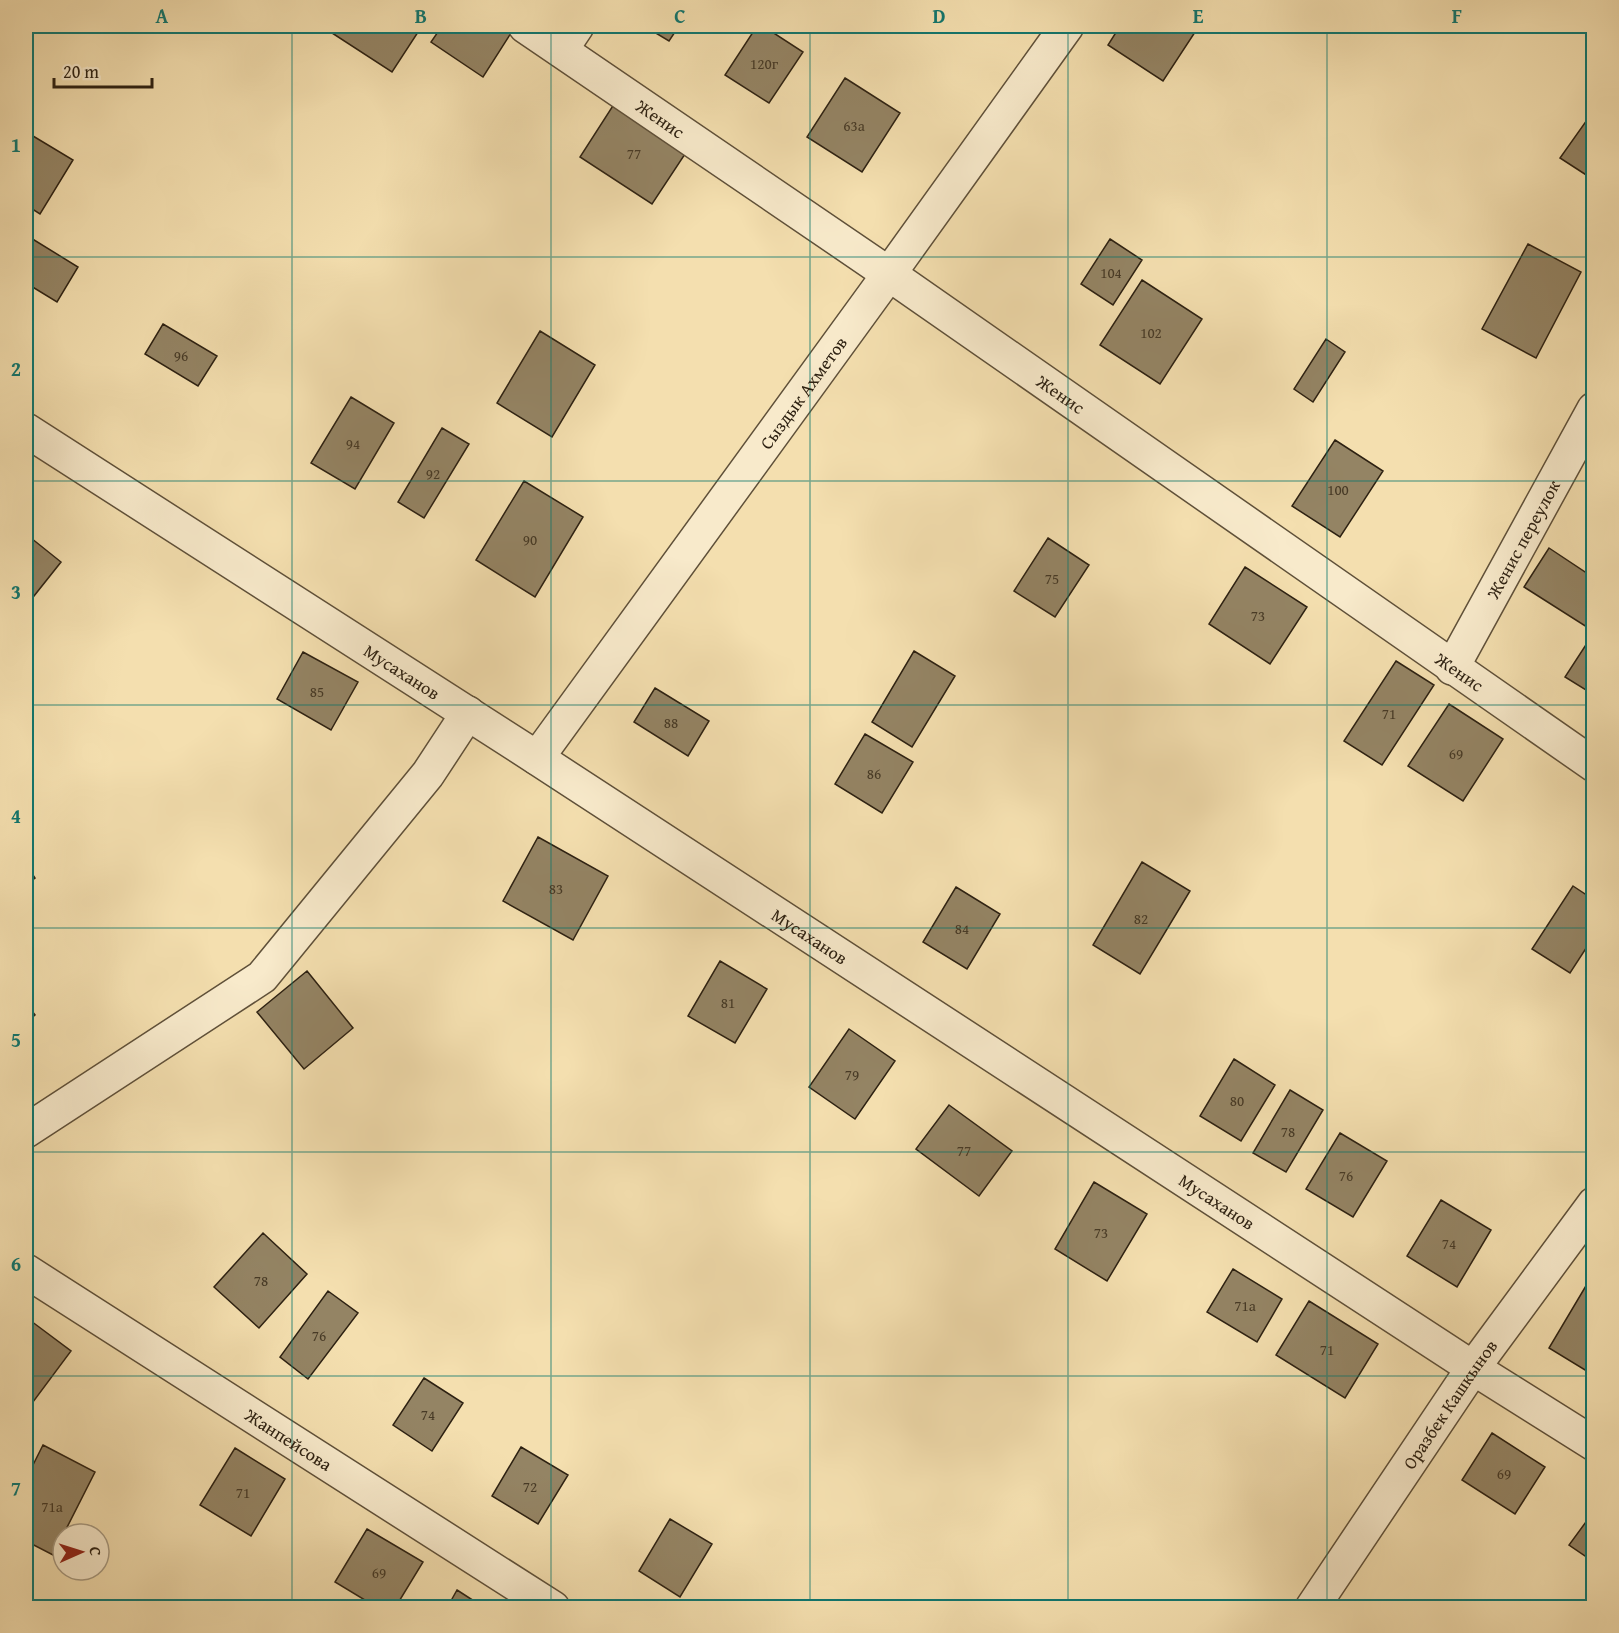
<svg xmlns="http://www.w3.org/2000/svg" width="1619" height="1633" font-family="'Gentium Book Plus',serif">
<rect width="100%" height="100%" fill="#f4dfaf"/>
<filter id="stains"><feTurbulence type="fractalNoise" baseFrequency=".00333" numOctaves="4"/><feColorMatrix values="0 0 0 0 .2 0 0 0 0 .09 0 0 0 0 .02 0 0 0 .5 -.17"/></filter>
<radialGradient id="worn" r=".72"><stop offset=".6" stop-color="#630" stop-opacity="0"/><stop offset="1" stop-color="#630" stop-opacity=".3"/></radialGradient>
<!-- building -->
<path fill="#948464" stroke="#2d2112" stroke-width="1.5" d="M337 26H422L392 72 332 33Z
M442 26H500L511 33 483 77 431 42Z
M644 26H679L669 41Z
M757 26H763L803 52 769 103 725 75Z
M1120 26H1199L1163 81 1108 45Z
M845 78 900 113 862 172 807 137Z
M616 101 689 148 652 204 580 157Z
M1594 110V180L1560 158Z
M28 133 73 160 40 214 26 205V137Z
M26 235 78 267 57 302 26 283Z
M1110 239 1142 260 1113 305 1081 284Z
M1528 244 1581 272 1536 358 1482 329Z
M1142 280 1202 319 1160 384 1100 345Z
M163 324 217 356 198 386 145 354Z
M540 331 595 365 552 437 497 403Z
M1326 339 1345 352 1313 402 1294 389Z
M351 397 394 423 355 489 311 463Z
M442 428 469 444 424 518 398 502Z
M1335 440 1383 471 1340 537 1292 506Z
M524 481 583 517 535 597 476 560Z
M26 534 61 562 26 606Z
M1048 538 1089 565 1055 617 1014 591Z
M1549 548 1594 578V624L1590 629 1524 587Z
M1245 567 1307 607 1270 664 1209 624Z
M1593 634 1594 635V695L1565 677Z
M914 651 955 676 912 747 872 722Z
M303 652 358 682 331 730 277 699Z
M1396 661 1434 685 1382 765 1344 741Z
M655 688 709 721 688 756 634 722Z
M1449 704 1503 739 1463 801 1408 766Z
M865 734 913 762 882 813 835 784Z
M538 837 608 876 573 940 503 901Z
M1142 862 1190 891 1140 974 1093 945Z
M26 864 35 878 26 885Z
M1573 886 1594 900V936L1570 973 1532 949Z
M956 887 1000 914 967 969 923 942Z
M720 961 767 989 735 1043 688 1016Z
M307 971 353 1028 304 1069 257 1012Z
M26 1003 35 1015 26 1023Z
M849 1029 895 1061 855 1119 809 1087Z
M1234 1059 1275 1085 1241 1141 1200 1116Z
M1290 1090 1323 1110 1286 1172 1253 1153Z
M949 1105 1012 1151 979 1196 916 1149Z
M1340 1133 1387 1161 1353 1217 1306 1189Z
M1094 1182 1147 1214 1107 1281 1055 1249Z
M1441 1200 1491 1230 1457 1287 1407 1256Z
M263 1233 307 1274 259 1328 214 1287Z
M1233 1269 1282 1299 1257 1342 1207 1312Z
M1593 1274 1594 1368 1590 1373 1549 1348Z
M328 1291 358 1313 308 1379 280 1357Z
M1309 1301 1378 1344 1345 1398 1276 1355Z
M31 1321 71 1351 30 1406 26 1403V1329Z
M424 1378 463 1403 432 1451 393 1425Z
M1492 1433 1545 1467 1515 1514 1462 1480Z
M43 1445 95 1472 53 1555 26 1541V1479Z
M521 1447 568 1475 538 1524 492 1496Z
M235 1448 285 1479 251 1536 200 1505Z
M1594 1511V1562L1569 1545Z
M670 1519 712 1544 680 1597 639 1571Z
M367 1529 423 1562 395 1608H378L335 1582Z
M457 1590 485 1608H447Z
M817 1601 829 1608H814Z"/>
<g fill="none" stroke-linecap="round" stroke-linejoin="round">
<!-- minor casing -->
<g stroke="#5f5039" stroke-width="36">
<g id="minor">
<path id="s1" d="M525 26 889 274 1594 765"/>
<path d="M561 50 577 26"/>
<path id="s2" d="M26 430 537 758 1473 1368 1594 1444"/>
<path id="s3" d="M1452 668 1594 409"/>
<path id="s4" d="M537 758 889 274 1067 26"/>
<path d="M26 1131 262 977 428 774 468 713"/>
<path id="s5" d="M26 1271 553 1608"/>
<path id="s6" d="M1312 1608 1473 1368 1594 1204"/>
</g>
</g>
<!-- minor -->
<use href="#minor" stroke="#f8eacb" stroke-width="33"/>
</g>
<!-- grid -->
<path fill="none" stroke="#0f766e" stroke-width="1.5" stroke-opacity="0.55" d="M292 26V1608M551 26V1608M810 26V1608M1068 26V1608M1327 26V1608M26 257H1594M26 481H1594M26 705H1594M26 928H1594M26 1152H1594M26 1376H1594"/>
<g text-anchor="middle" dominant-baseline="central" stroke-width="6" stroke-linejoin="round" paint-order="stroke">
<!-- number labels -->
<g font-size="15" fill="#473a26">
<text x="764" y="63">120г</text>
<text x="854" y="125">63а</text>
<text x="634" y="153">77</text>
<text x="1111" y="272">104</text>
<text x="1151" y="332">102</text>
<text x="181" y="355">96</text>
<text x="353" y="443">94</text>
<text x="433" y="473">92</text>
<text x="1338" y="489">100</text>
<text x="530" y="539">90</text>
<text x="1052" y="578">75</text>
<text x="1258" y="615">73</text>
<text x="317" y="691">85</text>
<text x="1389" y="713">71</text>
<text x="671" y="722">88</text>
<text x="1456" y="753">69</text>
<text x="874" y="773">86</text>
<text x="556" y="888">83</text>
<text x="1141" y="918">82</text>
<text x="962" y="928">84</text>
<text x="728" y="1002">81</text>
<text x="852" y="1074">79</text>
<text x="1237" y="1100">80</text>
<text x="1288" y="1131">78</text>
<text x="964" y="1150">77</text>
<text x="1346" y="1175">76</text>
<text x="1101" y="1232">73</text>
<text x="1449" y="1243">74</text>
<text x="261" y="1280">78</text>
<text x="1245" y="1305">71а</text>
<text x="319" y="1335">76</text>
<text x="1327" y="1349">71</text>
<text x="428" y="1414">74</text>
<text x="1504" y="1473">69</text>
<text x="530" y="1486">72</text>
<text x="243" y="1492">71</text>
<text x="52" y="1506">71а</text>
<text x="379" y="1572">69</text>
</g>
<!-- street labels -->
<g font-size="18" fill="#2d2112" stroke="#f8eacb">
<text stroke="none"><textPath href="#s1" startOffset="164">Женис</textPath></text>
<text stroke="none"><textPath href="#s4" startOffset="452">Сыздык Ахметов</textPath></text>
<text stroke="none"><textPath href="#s1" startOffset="650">Женис</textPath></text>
<text stroke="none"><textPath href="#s3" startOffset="147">Женис переулок</textPath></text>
<text stroke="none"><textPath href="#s2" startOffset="447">Мусаханов</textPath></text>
<text stroke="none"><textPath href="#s1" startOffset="1136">Женис</textPath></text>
<text stroke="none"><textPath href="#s2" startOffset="933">Мусаханов</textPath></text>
<text stroke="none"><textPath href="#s2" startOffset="1419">Мусаханов</textPath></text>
<text stroke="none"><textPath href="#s6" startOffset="246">Оразбек Кашкынов</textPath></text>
<text stroke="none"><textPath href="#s5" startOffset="312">Жанпейсова</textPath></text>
</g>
</g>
<!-- margin -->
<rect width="1619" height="1633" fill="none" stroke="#f4dfaf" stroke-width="66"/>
<!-- north arrow -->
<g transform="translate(81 1552) rotate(87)"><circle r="28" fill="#f8eacb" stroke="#a79a81" stroke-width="1.5"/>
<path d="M0-4.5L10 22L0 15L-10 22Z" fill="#8f2418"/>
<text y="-9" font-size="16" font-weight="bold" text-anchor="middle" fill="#2d2112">С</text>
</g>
<!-- scale -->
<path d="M54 78v9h98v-9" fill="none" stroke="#2d2112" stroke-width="3"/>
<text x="63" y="78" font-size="18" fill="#2d2112" stroke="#f8eacb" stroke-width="4.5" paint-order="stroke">20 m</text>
<rect x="33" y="33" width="1553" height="1567" fill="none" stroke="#0f766e" stroke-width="2"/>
<g font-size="20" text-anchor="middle" font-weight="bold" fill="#0f766e">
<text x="162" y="23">A</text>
<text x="421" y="23">B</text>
<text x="680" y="23">C</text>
<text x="939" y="23">D</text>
<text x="1198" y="23">E</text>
<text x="1457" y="23">F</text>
<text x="16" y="152">1</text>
<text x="16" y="376">2</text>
<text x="16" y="599">3</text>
<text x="16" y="823">4</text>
<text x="16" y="1047">5</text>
<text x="16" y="1271">6</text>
<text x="16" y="1495">7</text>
</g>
<rect width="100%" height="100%" filter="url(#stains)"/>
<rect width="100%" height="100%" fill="url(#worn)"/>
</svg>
